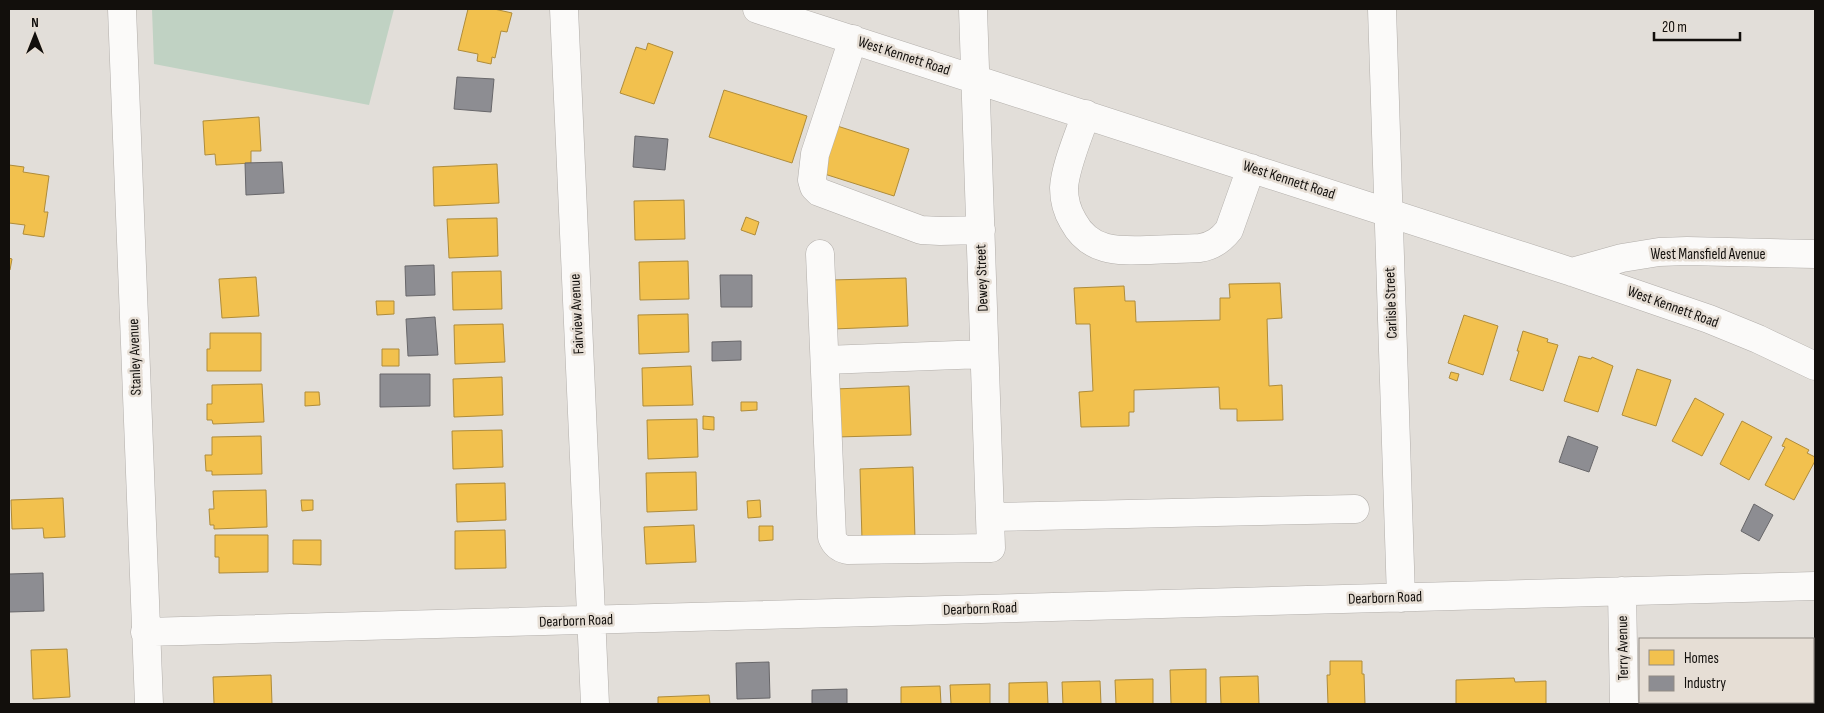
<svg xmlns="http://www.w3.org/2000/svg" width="1824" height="713" font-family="'Sofia Sans Condensed',sans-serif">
<rect width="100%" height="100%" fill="#e2ded9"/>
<!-- green -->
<path fill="#c0d2c3" d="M152 9H394L369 105 154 64Z"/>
<!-- homes -->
<path fill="#f2c14e" stroke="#af8c3a" d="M468 9H494L512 13 507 32 501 31 495 58 492 57 491 64 477 61 478 54 458 50Z
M648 43 673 52 654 104 620 93 636 47 646 50Z
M724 90 807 116 792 163 709 137Z
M259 117 261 151H251V163L216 165 215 154 205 155 203 121Z
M831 124 909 149 894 196 815 171Z
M497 164 499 203 434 206 433 167Z
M9 165 24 167 23 172 49 176 44 212H48L44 237 23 234 25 225 9 223Z
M684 200 685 239 635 240 634 201Z
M746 217 759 222 755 235 741 230Z
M497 218 498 256 449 258 447 219Z
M9 258 12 259 10 270 9 269Z
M688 261 689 299 640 300 639 262Z
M501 271 502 309 453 310 452 272Z
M256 277 259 316 222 318 219 279Z
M906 278 908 326 833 329 831 280Z
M1280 283 1282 318 1267 319 1269 386 1282 385 1283 420 1237 421V409H1220L1219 387 1134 390V412H1129V426L1081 427 1079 392 1093 391 1090 324H1076L1074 288 1124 286 1125 301H1135L1136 322 1220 320V298H1230L1229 284Z
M376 301H394V314L377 315Z
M688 314 689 352 639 354 638 315Z
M1464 315 1498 326 1483 375 1448 363Z
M503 324 505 362 455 364 454 325Z
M1523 331 1548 339 1547 342 1558 345 1543 391 1510 380 1519 351H1517Z
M210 333H261V371H207V349H210Z
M382 349H399V366H382Z
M1579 356 1591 359 1592 357 1613 366 1598 412 1564 401Z
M691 366 693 405 643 406 642 368Z
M1637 369 1671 380 1656 426 1622 415Z
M1451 372 1459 374 1457 381 1449 378Z
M502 377 503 415 454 417 453 379Z
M262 384 264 422 213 424 212 420H207V404H212V385Z
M909 386 911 435 836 437 835 389Z
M305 392H319L320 405 305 406Z
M1695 398 1724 414 1702 456 1672 441Z
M741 402H757V410L741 411Z
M703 416 714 417V430L703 429Z
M697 419 698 457 648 459 647 420Z
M1742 421 1772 437 1749 480 1720 464Z
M502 430 503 467 453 469 452 431Z
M261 436 262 474 212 475V471H206L205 455H212V437Z
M1786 438 1809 450 1807 453 1815 457V461L1794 500 1765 485 1785 447 1782 446Z
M913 467 915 539 862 540 860 469Z
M696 472 697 510 647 512 646 473Z
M505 483 506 520 457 522 456 484Z
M266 490 267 527 214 529V525H210L209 509H214L213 491Z
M63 498 65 537 44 538 43 528 12 529 11 500Z
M301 500H313V510L302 511Z
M760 500 761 517 748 518 747 501Z
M694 525 696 562 646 564 644 527Z
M759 526H773V540L759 541Z
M505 530 506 568 455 569V531Z
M215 535H268V572L219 573V557H215Z
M293 540H321V565L293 564Z
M67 649 70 697 33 699 31 650Z
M1330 661H1362V674H1364L1365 704H1328L1327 675H1330Z
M1206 669V704H1171L1170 670Z
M271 675 272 704H214L213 677Z
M1258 676 1259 704H1221L1220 677Z
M1514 678 1515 682 1546 681V704H1456V680Z
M1153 679V704H1116L1115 680Z
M1100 681 1101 704H1063L1062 682Z
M1047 682 1048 704H1009V683Z
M990 684V704H951L950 685Z
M940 686 941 704H901V687Z
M709 695 710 704H658V697Z"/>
<!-- industry -->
<path fill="#8d8d92" stroke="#68676a" d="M457 77 494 79 491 112 454 109Z
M635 136 668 139 665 170 633 167Z
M282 162 284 193 246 195 245 163Z
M434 265 435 295 406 296 405 266Z
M720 275H752V307H721Z
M435 317 438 355 408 356 406 319Z
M741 341V360L712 361V342Z
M380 374H430V406L380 407Z
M1568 436 1598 447 1589 472 1559 462Z
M1754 504 1773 515 1759 541 1741 531Z
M43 573 44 611 9 612V574Z
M769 662 770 698 737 699 736 663Z
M847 689V704H812V690Z"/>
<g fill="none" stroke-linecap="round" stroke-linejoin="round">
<!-- minor casing -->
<g stroke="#b2aeaa" stroke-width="29">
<path id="minor" d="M122 9 149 704
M564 9 595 704
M757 9 1572 272 1709 319 1758 339 1815 366
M1382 9 1401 598
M853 39 815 154 812 180 814 187 819 192 921 230 940 231 981 230
M1086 114C1079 135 1065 167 1064 188 1064 199 1067 211 1073 221 1090 253 1119 251 1150 250 1166 249 1183 249 1200 248 1213 246 1221 240 1229 230L1251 168
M820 254 832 537C835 545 839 548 847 550L991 548 973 9
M1572 272 1622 258 1659 252 1687 251 1815 254
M825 360 984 354
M990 517 1355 509
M1622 591 1624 704
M145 632 1815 586"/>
</g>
<!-- minor -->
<use href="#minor" stroke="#fbfaf9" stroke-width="28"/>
</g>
<g text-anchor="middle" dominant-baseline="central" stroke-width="5" stroke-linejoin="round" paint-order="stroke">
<!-- street labels -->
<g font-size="15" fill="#120f0c" stroke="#e6ded5">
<text transform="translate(904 56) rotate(18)">West Kennett Road</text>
<text transform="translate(1289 180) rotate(18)">West Kennett Road</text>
<text x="1708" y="254">West Mansfield Avenue</text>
<text transform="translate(982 278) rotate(-92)">Dewey Street</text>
<text transform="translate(1391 303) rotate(-92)">Carlisle Street</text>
<text transform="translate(1673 307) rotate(20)">West Kennett Road</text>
<text transform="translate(577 314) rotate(-93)">Fairview Avenue</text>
<text transform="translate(135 357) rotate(-92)">Stanley Avenue</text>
<text transform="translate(1385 598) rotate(-2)">Dearborn Road</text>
<text transform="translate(980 609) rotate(-2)">Dearborn Road</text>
<text transform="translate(576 621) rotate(-2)">Dearborn Road</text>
<text transform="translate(1623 648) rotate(-91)">Terry Avenue</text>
</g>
</g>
<!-- border -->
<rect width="1824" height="713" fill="none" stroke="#120f0c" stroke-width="20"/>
<!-- legend -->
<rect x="1639" y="638" width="175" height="65" fill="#e6ded5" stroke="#918b85"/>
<rect x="1649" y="650" width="25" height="15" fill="#f2c14e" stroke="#918b85"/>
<text x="1684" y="663" font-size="15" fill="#120f0c">Homes</text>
<rect x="1649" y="676" width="25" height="15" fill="#8d8d92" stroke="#918b85"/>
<text x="1684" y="688" font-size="15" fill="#120f0c">Industry</text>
<!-- north arrow -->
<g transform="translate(35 35)" stroke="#e6ded5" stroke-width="4" paint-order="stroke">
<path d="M0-4L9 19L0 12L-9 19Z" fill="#120f0c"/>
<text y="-8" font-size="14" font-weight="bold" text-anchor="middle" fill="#120f0c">N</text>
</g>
<!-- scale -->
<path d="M1654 32v8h86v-8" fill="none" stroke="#120f0c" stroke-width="2.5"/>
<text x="1662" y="32" font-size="15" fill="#120f0c" stroke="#e6ded5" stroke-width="4" paint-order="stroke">20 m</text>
</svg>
